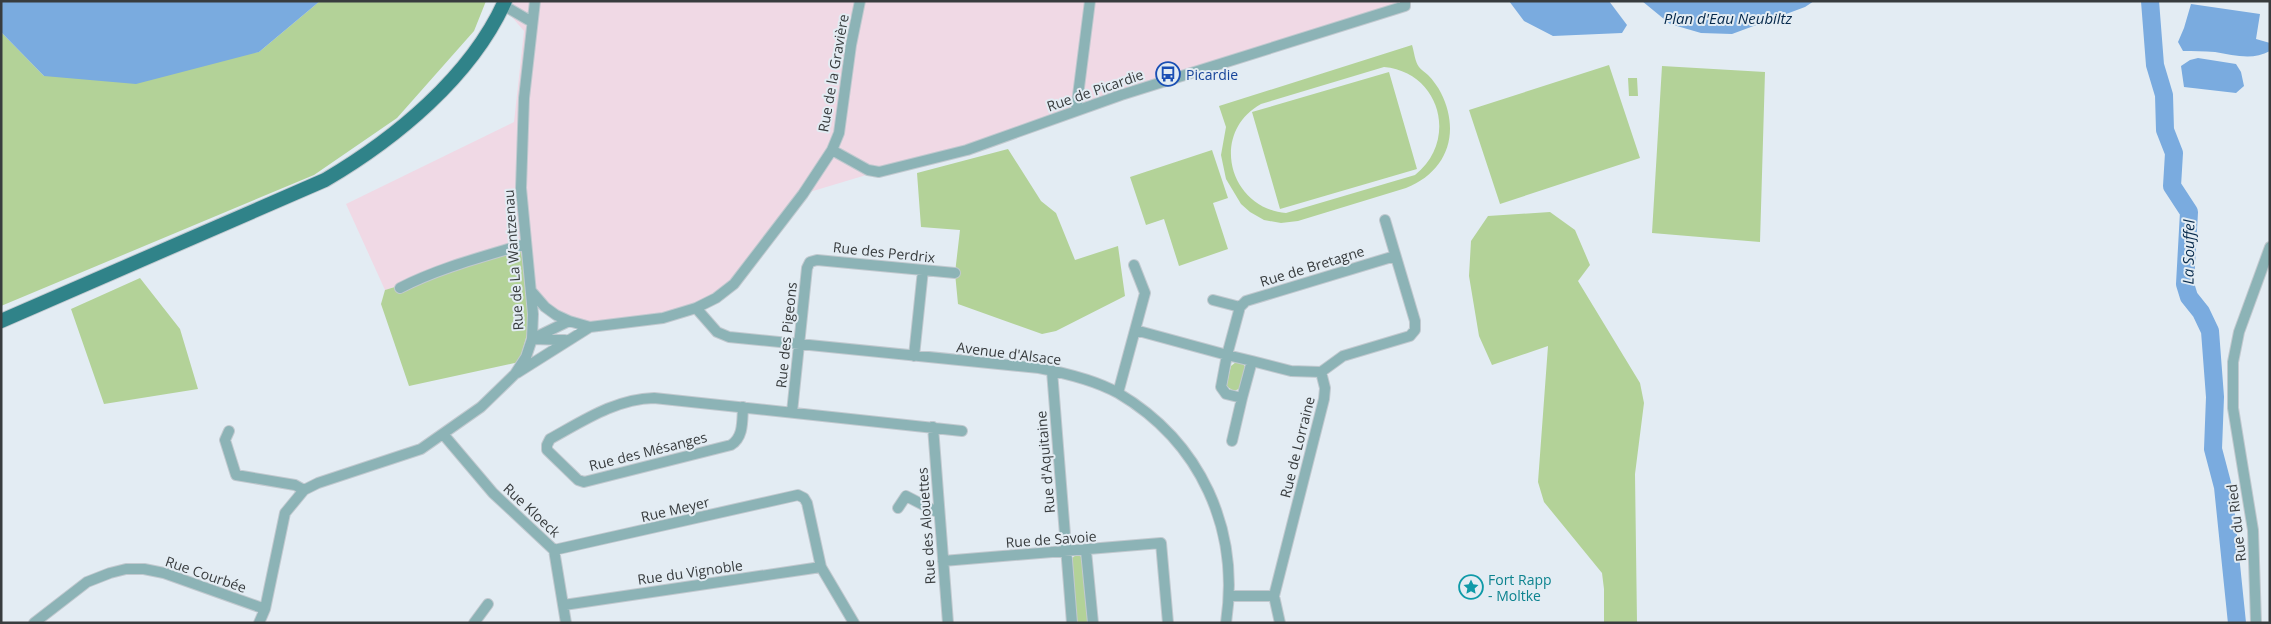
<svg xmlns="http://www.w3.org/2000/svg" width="2271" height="624" font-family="'Open Sans',sans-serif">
<rect width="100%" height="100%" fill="#e3ecf3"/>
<!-- industrial -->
<path fill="#f0d9e5" d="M507 1H1404L1060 117 803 194 734 284 696 308 590 327 558 314 530 293 519 249 385 290 346 204 514 122 524 31 504 8Z"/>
<!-- green -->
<path fill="#b3d298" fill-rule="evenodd" d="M320 1H486L474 31 397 118 314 175 1 306V32L44 76 259 52Z
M1412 45C1414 51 1415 62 1419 67 1421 70 1425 72 1428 75 1433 80 1438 87 1441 93 1461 133 1447 172 1406 188L1298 221 1281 223 1264 220 1250 212 1241 204 1226 179 1221 155 1226 127 1219 106ZM1384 67C1440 72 1459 140 1415 175L1286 213C1229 208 1209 133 1261 104Z
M1609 65 1640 158 1500 204 1469 110Z
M1662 66 1765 72 1760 242 1652 233Z
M1389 72 1417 169 1280 209 1252 112Z
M1628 78H1637L1638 96H1629Z
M1008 149 1041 201 1056 213 1075 260 1118 246 1125 296 1056 331 1042 334 958 304 955 273 960 230 921 227 917 173Z
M1212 150 1228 198 1213 203 1228 249 1179 266 1164 219 1146 225 1130 177Z
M1550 212 1575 230 1590 265 1578 281 1640 383 1644 403 1635 474 1637 623H1604V589L1602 573 1544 502 1538 482 1548 346 1492 365 1479 336 1469 276 1471 241 1488 216Z
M520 249 530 293 528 331 519 362 409 386 381 304 385 290Z
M140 278 180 329 198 389 104 404 71 309Z
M1236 362 1243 364 1246 368 1241 388 1234 391 1226 386 1231 366Z
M1076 555 1083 557 1090 623H1076L1071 559Z"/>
<!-- water -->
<path fill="#7aabdf" d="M1 1H320L259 52 136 84 44 76 1 32Z
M1509 1H1609L1627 25 1622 33 1553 36 1524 21Z
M1642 1H1814L1805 7 1732 34 1701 33 1670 24Z
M2191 4 2260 14 2256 39 2270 43V51C2252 61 2234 55 2215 52 2204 51 2193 51 2183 51L2178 42 2184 28Z
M2198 58 2236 64 2241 72 2244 86 2236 93 2184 87 2181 66 2190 60Z"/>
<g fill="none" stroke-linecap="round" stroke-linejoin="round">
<!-- river -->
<path stroke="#7aabdf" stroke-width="18" d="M2150 1 2155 65 2164 95 2165 130 2174 153 2172 186 2189 212 2185 284 2189 297 2201 312 2210 331 2215 397 2213 449 2223 487 2237 623"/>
<!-- minor casing -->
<g stroke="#c1c9cf" stroke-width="12">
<path id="minor" d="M860 1 851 45 839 133 832 150 868 170 879 172 967 150 1121 95 1405 6V1
M503 5 532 22
M1076 111 1090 1
M400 288C439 268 482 257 525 244
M532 292 545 307 556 315 569 321 590 327 663 318 696 308 716 298 734 284 803 194 832 150
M1213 300 1240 307
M696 308 717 332 729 337 1039 368C1065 373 1095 380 1118 393 1201 442 1240 529 1226 623
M1135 330 1227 355 1240 307 1246 301 1395 256
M565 340 532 339 569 321
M1227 355 1252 361 1242 398 1226 394 1221 387Z
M914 356 923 270
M1252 361 1291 371 1321 372
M1052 371 1072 623
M517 373 590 327
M1118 393 1145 293 1134 265
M743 407C742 420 744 437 731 445L584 482 578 480 547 450V445L550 439C583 421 615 399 654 398L962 431
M792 412 807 268 810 262 817 260 955 273
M933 427 948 623
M229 431 225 440 236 475 295 485 304 490
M443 434 493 493 554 550 566 623
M1232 441 1242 398
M898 508 906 496 939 513
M554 550 798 495 804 498 807 503 821 567 854 623
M1086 551 1093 623
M943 561 1161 543 1168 623
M1229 596H1274
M564 605 821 567
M34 623 87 582 110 573 126 569H144L164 573 265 609
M259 623 265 609 285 513 304 490 318 483 421 449 481 407 515 374 526 357 532 339 533 314 521 188 524 98 535 1
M474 623 488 604
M1280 623 1274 596 1324 399 1325 388 1321 372 1343 356 1410 336 1415 330V321L1385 220
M2256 623 2253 530 2233 408V362L2239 332 2270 247"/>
</g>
<!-- major casing -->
<g stroke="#c1c9cf" stroke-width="16">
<path id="major" d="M1 321 325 180C395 139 471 77 505 1"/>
</g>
<!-- minor -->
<use href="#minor" stroke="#8cb3b6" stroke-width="10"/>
<!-- major -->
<use href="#major" stroke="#308389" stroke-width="14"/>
</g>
<!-- icons -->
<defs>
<g id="bus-ring" transform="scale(1.25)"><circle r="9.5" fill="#e3ecf3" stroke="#1a4fb4" stroke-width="1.5"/><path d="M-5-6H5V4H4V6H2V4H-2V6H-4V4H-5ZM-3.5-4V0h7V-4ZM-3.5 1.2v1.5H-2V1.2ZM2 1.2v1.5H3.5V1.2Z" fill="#1a4fb4"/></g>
<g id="sight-ring" transform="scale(1.25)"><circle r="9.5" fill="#e3ecf3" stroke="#0f9aa8" stroke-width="1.5"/><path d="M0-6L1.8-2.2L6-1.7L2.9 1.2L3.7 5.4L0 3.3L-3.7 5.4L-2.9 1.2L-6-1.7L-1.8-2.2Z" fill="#0f9aa8"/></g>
</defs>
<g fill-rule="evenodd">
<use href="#bus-ring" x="1168" y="74"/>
<use href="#sight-ring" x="1471" y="587"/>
</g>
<g text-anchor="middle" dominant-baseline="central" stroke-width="4" stroke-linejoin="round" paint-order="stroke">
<!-- street labels -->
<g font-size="14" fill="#383c3e" stroke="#e3ecf3">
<text transform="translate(833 73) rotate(-80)">Rue de la Gravière</text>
<text transform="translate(1095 90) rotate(-19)">Rue de Picardie</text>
<text transform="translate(884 252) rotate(6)">Rue des Perdrix</text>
<text transform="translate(513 260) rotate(-94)">Rue de La Wantzenau</text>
<text transform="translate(1312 266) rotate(-17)">Rue de Bretagne</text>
<text transform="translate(786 335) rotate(-84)">Rue des Pigeons</text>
<text transform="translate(1009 353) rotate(7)">Avenue d'Alsace</text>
<text transform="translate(1297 447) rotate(-76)">Rue de Lorraine</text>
<text transform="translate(648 451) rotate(-14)">Rue des Mésanges</text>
<text transform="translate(1045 462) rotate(-95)">Rue d'Aquitaine</text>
<text transform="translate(675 509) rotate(-13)">Rue Meyer</text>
<text transform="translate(532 510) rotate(43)">Rue Kloeck</text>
<text transform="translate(2236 523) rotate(-97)">Rue du Ried</text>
<text transform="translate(926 526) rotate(-94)">Rue des Alouettes</text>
<text transform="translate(1051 539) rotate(-4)">Rue de Savoie</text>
<text transform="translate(690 572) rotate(-8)">Rue du Vignoble</text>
<text transform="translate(206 574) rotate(19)">Rue Courbée</text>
</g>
<!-- transit labels -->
<g font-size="14" fill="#164399" stroke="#e3ecf3" text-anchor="start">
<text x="1186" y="74">Picardie</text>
</g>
<!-- culture labels -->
<g font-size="14" fill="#0d838f" stroke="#e3ecf3" text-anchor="start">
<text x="1488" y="579">Fort Rapp<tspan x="1488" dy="16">- Moltke</tspan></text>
</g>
<!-- water labels -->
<g font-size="15" font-style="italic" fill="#072a4c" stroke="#e3ecf3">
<text x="1728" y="18">Plan d'Eau Neubiltz</text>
<text transform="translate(2188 252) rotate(-89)">La Souffel</text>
</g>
</g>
<!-- border -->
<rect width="2271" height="624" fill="none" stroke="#383c3e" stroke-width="5"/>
</svg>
